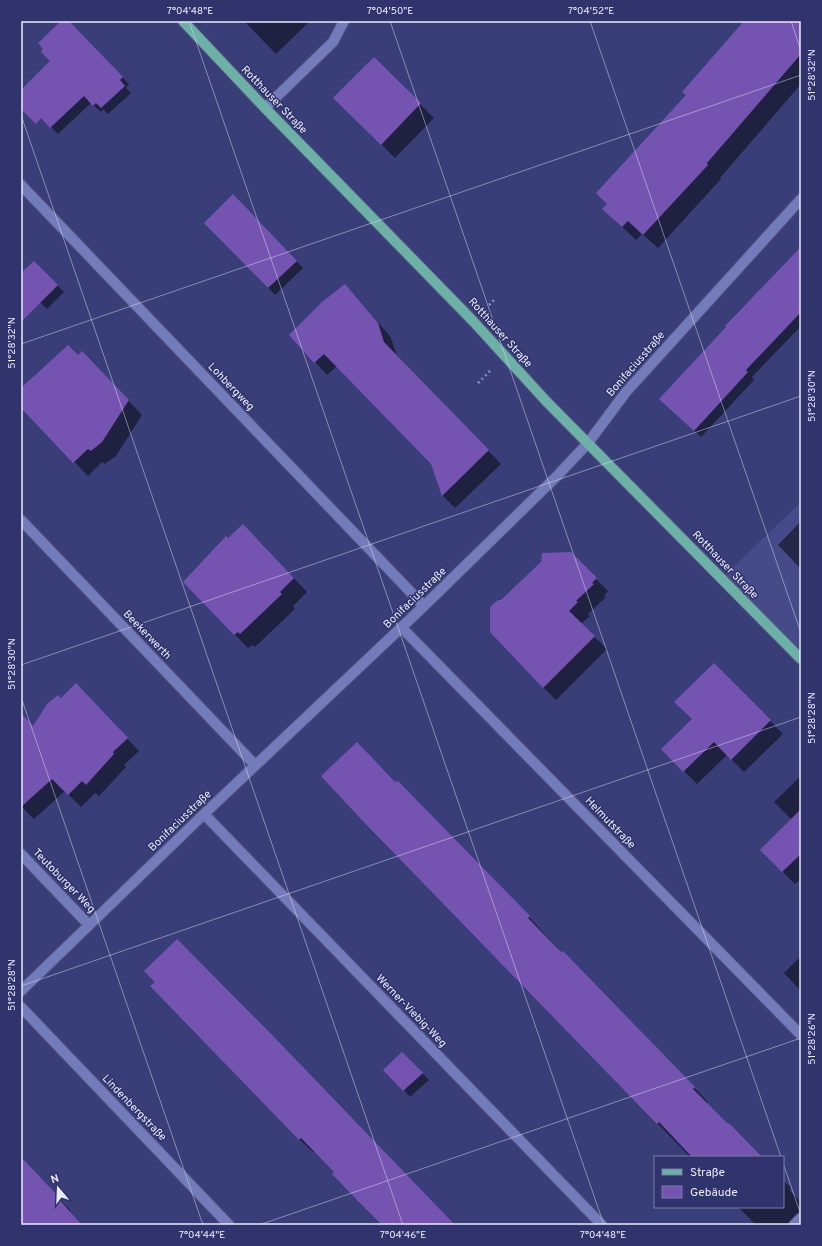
<svg xmlns="http://www.w3.org/2000/svg" width="822" height="1246" font-family="Overpass,sans-serif">
<rect width="100%" height="100%" fill="#3a3e78"/>
<!-- built -->
<path fill="#464a89" d="M801 502V651L723 577Z"/>
<!-- shadow -->
<path fill="#0007" d="M244 21H310L276 54Z
M746 21H801V84L720 178 721 179 658 248 642 234 636 240 603 209 687 95Z
M71 24 129 84 126 88 131 93 108 114 103 109 101 112 91 103 58 134 21 97V91L51 61Z
M374 58 434 118 395 158 335 98Z
M233 195 303 268 275 295 205 223Z
M801 249V326L752 377 754 380 701 437 668 406Z
M34 262 64 292 47 309 21 283V275Z
M345 286 390 336 397 355 501 464 455 508 443 496 432 464 337 366 327 375 315 362Z
M78 356 96 366 142 415 116 456 105 464 102 462 88 476 22 408 21 401V389Z
M801 521V569L778 545Z
M257 539 307 592 293 606 295 609 255 647 253 645 248 648 184 582 229 540Z
M570 553 608 591 604 596 606 597 588 614 590 616 581 624 607 649 556 700 543 687 502 601Z
M714 664 783 734 744 772 727 755 697 784 662 749 693 720Z
M88 697 139 751 124 765 126 767 99 796 95 793 81 807 65 791 34 819 21 806V744L61 699Z
M322 776 395 783 519 906 562 953 577 966 708 1102 706 1103 761 1157H690Z
M801 776V879L795 884 761 850 792 820 774 802Z
M801 956V991L784 973Z
M156 982 453 1225H382L335 1172 315 1151 313 1152 299 1139Z
M402 1053 429 1080 410 1097 404 1090Z
M21 1158 71 1211 70 1212 82 1225H21Z
M783 1180 791 1188 789 1190 801 1202V1214L789 1225H756L738 1207H783Z"/>
<!-- building -->
<path fill="#7554b1" d="M61 21H69L123 77 120 80 125 86 101 108 96 103 93 106 84 96 50 128 41 118 36 124 21 109V90L50 61 41 52 43 49 38 43Z
M744 21H801V54L707 163 708 165 643 235 628 221 622 227 602 209 607 204 596 193 686 95 682 92Z
M374 57 421 103 381 145 333 98Z
M233 194 297 261 268 288 204 223Z
M801 247V312L746 370 748 372 694 431 659 399 726 327 725 326Z
M34 261 58 285 21 322V273Z
M345 284 378 323 384 342 489 450 442 496 431 464 324 354 314 363 289 335 322 302Z
M68 345 78 355 82 351 129 400 102 442 91 451 88 449 73 463 21 408V388Z
M243 524 294 578 280 592 282 594 240 634 238 632 234 635 183 582 226 536 228 538Z
M571 552 597 578 592 583 594 584 576 601 578 602 569 611 595 636 543 688 490 632V607L498 600H501L541 562 542 553Z
M714 663 771 720 731 760 714 742 683 772 661 749 692 719 674 702Z
M76 683 128 738 113 752 114 754 86 785 82 781 68 795 52 779 21 807V713L33 726 47 704 58 695 61 698Z
M357 742 395 782 398 781 440 824 530 916 528 918 561 952 563 951 695 1087 693 1089 728 1124 729 1123 762 1157H692L659 1122 657 1124 360 818 321 776Z
M801 809V854L782 872 760 850Z
M177 939 275 1038 455 1225H382L357 1200 332 1174 334 1172 301 1138 299 1140 150 986 155 982 144 971Z
M402 1052 423 1073 403 1091 383 1070Z
M21 1157 58 1196 57 1197 82 1225H21Z"/>
<g fill="none" stroke-linecap="round" stroke-linejoin="round">
<!-- minor casing -->
<g stroke="#525380" stroke-width="12">
<path id="minor" d="M265 108 333 42 344 21
M21 185 424 606
M21 520 255 765
M401 627 801 1035
M204 814 602 1225
M21 854 89 925
M21 991 204 814 424 606 557 476 588 443 626 392 801 199
M21 1007 229 1225
M794 1225 801 1218"/>
</g>
<!-- major casing -->
<g stroke="#525380" stroke-width="12">
<path id="major" d="M183 21 265 108 473 321 546 401 801 659"/>
</g>
<!-- path -->
<path stroke="#8b8eb4" stroke-width="2.5" stroke-dasharray="2 3" stroke-linecap="butt" d="M489 305 496 298
M478 383 490 371"/>
<!-- minor -->
<use href="#minor" stroke="#737bba" stroke-width="10"/>
<!-- major -->
<use href="#major" stroke="#6cb0a6" stroke-width="10"/>
</g>
<!-- ticks -->
<path fill="none" stroke="#e9ebfa" stroke-width="1" stroke-opacity="0.45" d="M189 21 604 1225M390 21 781 1157M590 21 801 633M791 21 801 51M21 22 25 21M21 115 403 1225M21 344 801 75M21 665 801 396M21 697 203 1225M21 986 801 717M783 1163 801 1215M259 1225 801 1038"/>
<g text-anchor="middle" dominant-baseline="central" stroke-width="3" stroke-linejoin="round" paint-order="stroke">
<!-- street labels -->
<g font-size="11" fill="#e9ebfa" stroke="#30336c">
<text transform="translate(274 100) rotate(46)">Rotthauser Straße</text>
<text transform="translate(500 333) rotate(48)">Rotthauser Straße</text>
<text transform="translate(636 364) rotate(-49)">Bonifaciusstraße</text>
<text transform="translate(231 387) rotate(46)">Lohbergweg</text>
<text transform="translate(725 565) rotate(46)">Rotthauser Straße</text>
<text transform="translate(415 598) rotate(-44)">Bonifaciusstraße</text>
<text transform="translate(147 635) rotate(46)">Beekerwerth</text>
<text transform="translate(180 821) rotate(-44)">Bonifaciusstraße</text>
<text transform="translate(610 823) rotate(46)">Helmutstraße</text>
<text transform="translate(64 881) rotate(46)">Teutoburger Weg</text>
<text transform="translate(411 1011) rotate(46)">Werner-Viebig-Weg</text>
<text transform="translate(134 1108) rotate(46)">Lindenbergstraße</text>
</g>
</g>
<!-- border -->
<rect width="822" height="1246" fill="none" stroke="#30336c" stroke-width="44"/>
<!-- legend -->
<rect x="654" y="1156" width="130" height="52" fill="#30336c" stroke="#7a7da5"/>
<rect x="662" y="1169" width="20" height="6" fill="#6cb0a6" stroke="#7a7da5"/>
<text x="690" y="1176" font-size="12" fill="#e9ebfa">Straße</text>
<rect x="662" y="1186" width="20" height="12" fill="#7554b1" stroke="#7a7da5"/>
<text x="690" y="1196" font-size="12" fill="#e9ebfa">Gebäude</text>
<!-- north arrow -->
<g transform="translate(58 1188) rotate(341)" stroke="#30336c" stroke-width="3" paint-order="stroke">
<path d="M0-3L7 15L0 10L-7 15Z" fill="#e9ebfa"/>
<text y="-6" font-size="11" font-weight="bold" text-anchor="middle" fill="#e9ebfa">N</text>
</g>
<rect x="22" y="22" width="778" height="1202" fill="none" stroke="#e9ebfa" stroke-width="1.5"/>
<g font-size="10" text-anchor="middle" fill="#e9ebfa">
<text x="190" y="14">7°04'48"E</text>
<text x="390" y="14">7°04'50"E</text>
<text x="591" y="14">7°04'52"E</text>
<text transform="translate(811 75) rotate(-90)" y="4">51°28'32"N</text>
<text transform="translate(11 343) rotate(-90)" y="4">51°28'32"N</text>
<text transform="translate(811 396) rotate(-90)" y="4">51°28'30"N</text>
<text transform="translate(11 664) rotate(-90)" y="4">51°28'30"N</text>
<text transform="translate(811 718) rotate(-90)" y="4">51°28'28"N</text>
<text transform="translate(11 985) rotate(-90)" y="4">51°28'28"N</text>
<text transform="translate(811 1039) rotate(-90)" y="4">51°28'26"N</text>
<text x="202" y="1238">7°04'44"E</text>
<text x="403" y="1238">7°04'46"E</text>
<text x="603" y="1238">7°04'48"E</text>
</g>
</svg>
